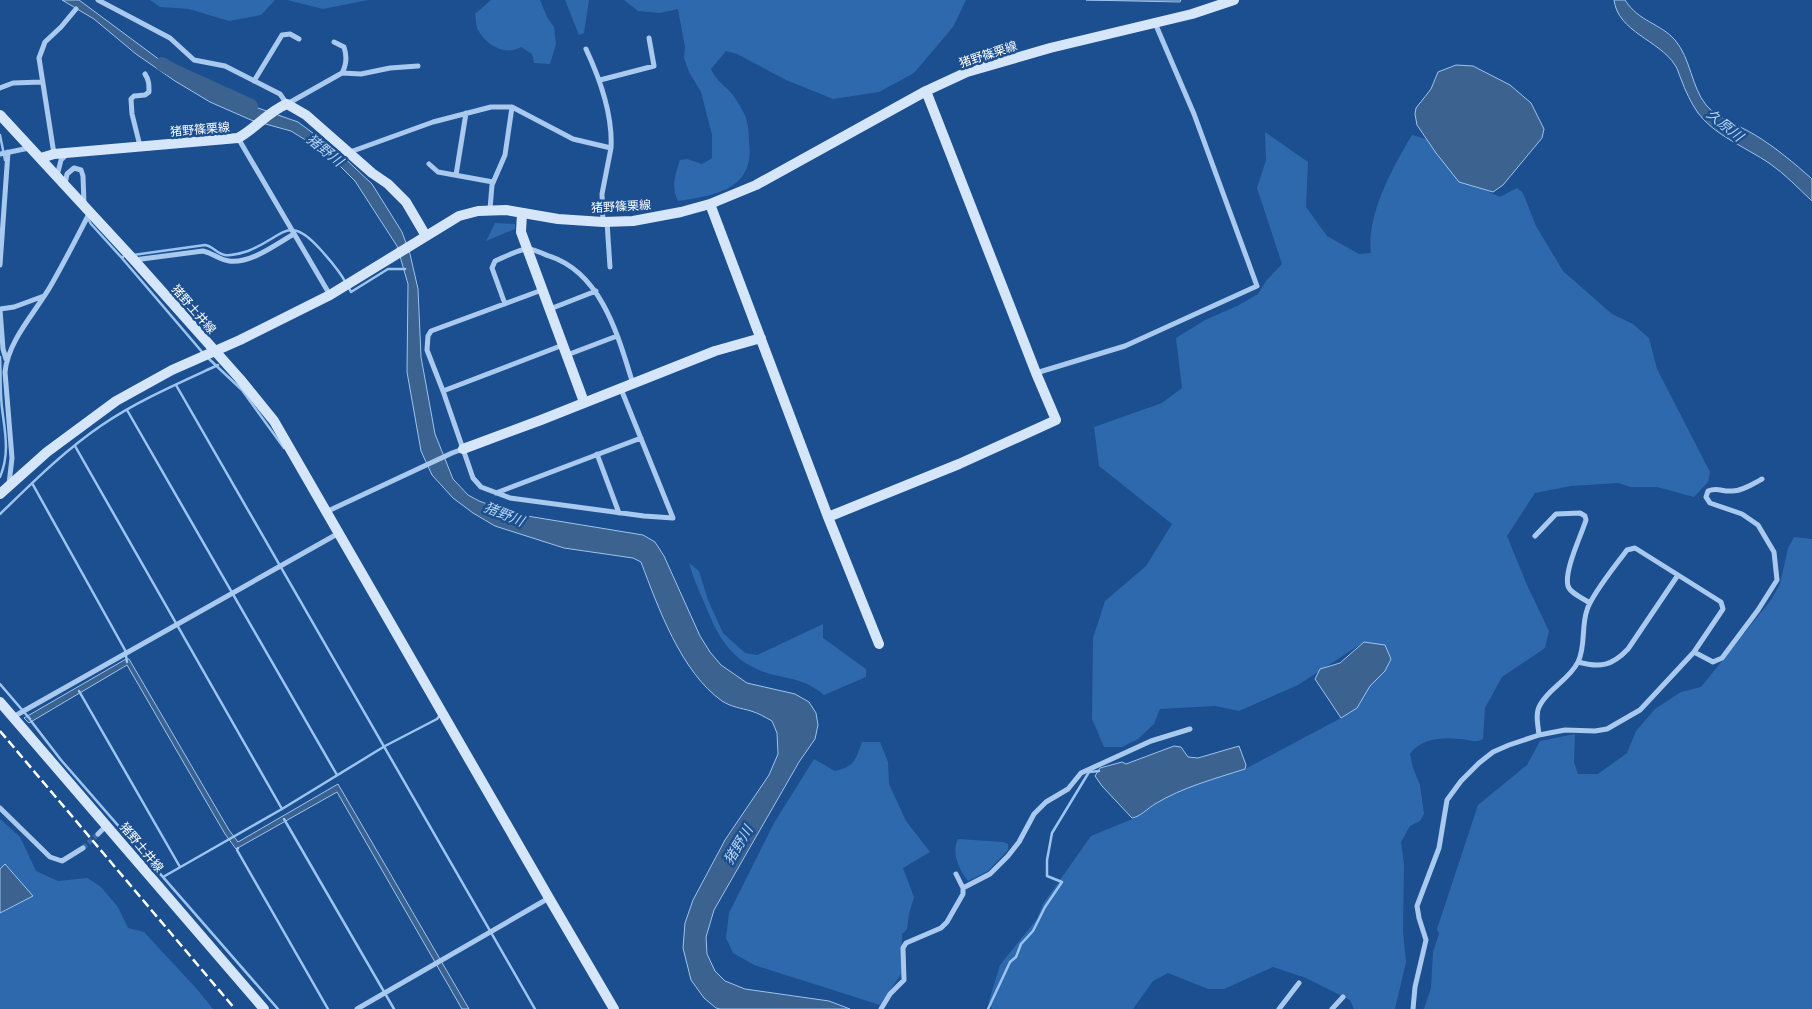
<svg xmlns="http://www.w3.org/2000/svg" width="1812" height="1009" font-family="Quicksand,'Noto Sans JP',sans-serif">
<rect width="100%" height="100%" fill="#1b4f8f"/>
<!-- green -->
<path fill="#2e69ad" d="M150 0H275L261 15 229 21 189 9 160 7Z
M287 0H368L323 9Z
M491 0H540L547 17 554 27 556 44 550 64 534 63 532 54 521 47C505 56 487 46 478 30 476 26 476 19 475 14Z
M565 0H589L584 33 579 35Z
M624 0H966L953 27 914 73 879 92 833 99 786 80 737 54 726 51 711 69C716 81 726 86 733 95 737 101 742 109 745 115 748 123 749 133 749 142 755 190 715 195 678 201 671 187 675 175 680 160L687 159 702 164 712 158V135L701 92 689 72 684 58 685 47 678 9 660 13 638 11Z
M1265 132 1308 162 1306 207 1327 236 1359 254 1371 253C1366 215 1393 167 1412 135L1426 139 1459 182 1476 186 1500 197 1517 188 1523 193 1536 226 1563 271 1612 314 1633 324 1649 338 1657 369 1710 472 1708 482 1694 497 1657 487H1631L1618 483 1571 486 1535 493 1507 536 1527 585 1549 631 1545 648 1502 677 1485 708 1483 739C1474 744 1468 739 1459 739 1442 737 1420 739 1410 754L1413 768 1420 785 1424 814 1420 821 1410 826 1401 842 1404 864 1403 931 1406 962 1395 1009H1354L1350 1000 1306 978 1273 967 1224 989H1208L1168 973 1153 981 1133 1009H992L989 1001 1000 965 1037 919 1043 904 1091 836 1135 818 1148 808 1181 789 1245 769 1341 718 1357 708 1370 686 1385 671 1364 642 1298 685 1239 711 1215 706 1160 709 1154 724 1138 739 1122 747H1104L1092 719 1093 638 1105 601 1146 566 1172 524 1099 466 1094 427 1162 403 1182 388 1176 338 1205 320 1237 306 1258 294 1266 281 1282 264 1257 188 1266 160Z
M495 223 515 224V229L486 241Z
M1794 537 1812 539V1009H1424L1431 988 1433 952 1439 934 1437 929 1478 805 1527 765 1540 741 1575 734 1574 762 1578 774H1598L1627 753 1636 731 1655 709 1681 692 1701 687 1771 600 1780 584 1788 548Z
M689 563 699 571 708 600 723 633 745 653 757 655 823 624V638L866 669V677L824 695C803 677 788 680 764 672 729 659 717 635 704 602 698 589 693 577 689 563Z
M862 742H880L888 762 889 784 906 821 930 852 903 868 914 897 909 914 907 929 902 934 901 974 880 1005 754 965 733 953 726 938 729 913 774 823 814 759 835 771C855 766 855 761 862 742Z
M0 819 20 837 36 871 58 881 87 878 100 886 118 907 128 928 144 932 196 988 213 1009H0Z
M958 839 1003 842 1008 844V850L988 871 968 881C959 870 951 852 958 839Z"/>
<!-- water -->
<path fill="#3c6290" stroke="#9cc4f0" d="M62 0H79L176 72 238 101 298 122 337 151 372 184 402 232 410 254 418 289 421 357 435 434 453 479 468 495 479 501 515 514 643 535 655 542 664 556 700 636 710 652 721 665 747 683 795 694 809 702 816 713 818 725 815 739 799 762 714 910 706 937 707 954 715 971 725 981 745 989 829 1001 850 1009H720L716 1008 704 998 691 980 683 948 685 923 693 900 725 840 769 775 778 754 777 733 772 721C765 717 758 713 751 711 741 708 731 707 722 701 681 672 658 607 641 562L633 558 564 548 495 526 473 513 453 498 432 475 421 451 407 372 408 284 397 246 355 181 328 154 291 131 251 120 210 102 175 81 136 54 94 19Z
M1086 0H1181L1180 2Z
M1614 0H1625C1639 22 1660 23 1675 40 1691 59 1691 86 1706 105 1718 119 1739 125 1755 135 1775 147 1794 163 1812 179V201C1798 188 1785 174 1769 163 1747 148 1714 135 1698 113 1691 103 1685 90 1681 79 1679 75 1678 69 1675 65 1659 40 1618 32 1614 0Z
M1456 65 1473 66 1510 85 1531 103 1544 129 1542 138 1503 185 1493 192 1459 182 1436 153 1417 125 1415 114 1416 108 1431 89 1438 72Z
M1364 642 1385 645 1391 659 1385 671 1370 686 1357 708 1341 718 1315 679 1320 669 1340 663Z
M126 659H129L229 830 238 842 338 784 469 1009H462L337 792 236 849 225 834 127 665 29 723 24 718Z
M1174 746 1181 747 1188 757 1198 758 1239 746 1246 765 1245 769C1214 779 1183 787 1155 804 1148 808 1140 817 1132 818L1102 786 1095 776 1100 768 1122 762 1126 764Z
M5 864 33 896 0 913V869Z"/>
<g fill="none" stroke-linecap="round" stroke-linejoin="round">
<!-- stream -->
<path stroke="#9cc4f0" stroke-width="2.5" d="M0 135 5 160
M87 217 91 224 121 257H123
M133 255 205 245C213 246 217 254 225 255 232 256 242 253 248 251 284 237 288 213 320 249 330 260 339 270 346 283
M121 257 203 353
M349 288 351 292 388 269H405
M0 357C1 374 0 391 2 408 5 432 10 454 0 477
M207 357 242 390 284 448
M176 385 535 1009
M127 410 337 775
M75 446 282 809
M32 483 125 650 127 662
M0 514C32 483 65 450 102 425 137 401 179 383 218 365
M0 684 30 719
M79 691 180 867
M31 721 61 760 278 1009
M284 819 394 1009
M238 848 237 850 328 1009
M163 877 282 809 385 746 437 719 440 715
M988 1009 1010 962 1016 957 1021 944 1033 931 1045 907 1062 882 1047 876V860L1052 833 1089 772 1099 771"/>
<!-- river -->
<path stroke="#3c6290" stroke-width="14" d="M162 64 176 72 251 106"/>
<!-- street-tunnel -->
<path stroke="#3d69a0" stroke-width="5" stroke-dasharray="5 2.5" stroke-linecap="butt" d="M83 848 98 834"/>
<!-- street -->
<path stroke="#a9c9ee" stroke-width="5" d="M98 0 170 38 194 60 225 66 280 94 287 104 342 73 361 74 390 68 418 66
M334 42 344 47C347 56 347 64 342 73
M586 49C600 79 613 114 611 148
M600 80 654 66 649 38
M254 81 282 35 290 34 299 39
M0 88 13 83 41 82
M238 138 330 295
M140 146 132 114 131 99 134 96 145 95 149 92C149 84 149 80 145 74
M350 152 433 122 491 107H512L573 139 611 148 602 194 603 222
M0 154 29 148
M54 154 39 58 45 42 61 27 76 9
M429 164 438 172 493 182
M456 175 466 113
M57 176 61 160 66 155
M65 184 67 174 74 168 81 170 83 176 84 204
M490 209 492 185 505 155 512 107
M607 222 610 267
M134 260 203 251C212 253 220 260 229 261 251 264 276 244 294 234
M0 265 8 152
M542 290 431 331 428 336 427 350 443 391 473 478 481 487 510 498 644 516 673 518 621 389
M505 304 492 268 495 261C503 258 519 249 527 249 533 248 543 254 549 256 602 273 618 336 633 384
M0 309 14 307 44 296
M550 309 596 291
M0 310 3 349 6 359
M567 355 617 336
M1036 373 1125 346 1257 286 1194 114 1155 23
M443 391 563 345
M597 454 619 513
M9 484 12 458 5 372C8 341 34 314 50 287 64 263 77 237 90 212
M496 493 641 438
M328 511 452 453 463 449
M1535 536 1556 514 1580 513 1585 516 1586 520C1581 536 1564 570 1568 586 1570 593 1584 599 1590 603
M1694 652 1713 662 1722 658 1758 610 1777 580 1774 552 1758 525 1742 514 1710 503 1706 497 1708 491C1718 487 1722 492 1732 491 1742 491 1753 484 1762 479
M1578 662C1600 668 1612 666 1628 649L1678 575
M13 717 339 533
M0 808 50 857 62 861 83 848
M98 834 107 825
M963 888 990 874 1008 856 1019 842 1034 814 1046 802 1068 789 1081 773 1151 741 1190 729
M357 1009 549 898
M881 1009 890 994 904 980 903 948 906 943 941 928 947 922 963 894V888L956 874
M1279 1009 1299 983
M1332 1009 1343 997
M1413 1009 1415 987 1426 940 1419 918 1417 906 1439 848 1447 800 1461 781 1479 763 1493 752 1509 745 1539 735 1565 730 1595 731 1607 729 1640 710 1694 652 1723 609 1721 602 1635 548 1627 550C1616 565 1592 594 1587 610 1581 627 1586 646 1578 662 1569 680 1549 688 1540 705 1535 713 1538 725 1539 735"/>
<!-- secondary -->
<path stroke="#d6e6fa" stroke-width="10" d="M0 115 134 260 240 379 274 421 549 898 614 1009
M41 158 54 154 238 138C255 129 270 110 287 104L306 115 372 173 388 184 406 202 426 236
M710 204 828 517 879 644
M522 213 521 232 584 402
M463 449 541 420 715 351 761 338
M0 494 47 452 116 401 172 370 240 340 330 295 459 216 478 211 506 210 558 219 603 222 633 221 681 212 710 204 756 185 926 91 967 72 1050 48 1192 14 1234 0
M828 517 959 464 1056 420 1036 373 926 91
M0 702 264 1009"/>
<!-- rail -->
<path stroke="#fff" stroke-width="2.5" stroke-dasharray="9 4" stroke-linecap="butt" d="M0 731 235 1009"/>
</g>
<g text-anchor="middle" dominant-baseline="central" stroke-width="5" stroke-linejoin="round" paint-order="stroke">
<!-- street labels -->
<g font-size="12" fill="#fff" stroke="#1b4f8f">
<text transform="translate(988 54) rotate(-18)">猪野篠栗線</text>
<text transform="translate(200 129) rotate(-5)">猪野篠栗線</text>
<text transform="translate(621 206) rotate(-3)">猪野篠栗線</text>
<text transform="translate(194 309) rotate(49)">猪野土井線</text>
<text transform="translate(142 847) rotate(50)">猪野土井線</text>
</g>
<!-- water labels -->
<g font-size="14" font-style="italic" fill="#b5d3f5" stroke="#1b4f8f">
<text transform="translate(1725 125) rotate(39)">久原川</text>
<text transform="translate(325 150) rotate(39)">猪野川</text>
<text transform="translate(504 514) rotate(22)">猪野川</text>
<text transform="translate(738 845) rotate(-59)">猪野川</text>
</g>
</g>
</svg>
